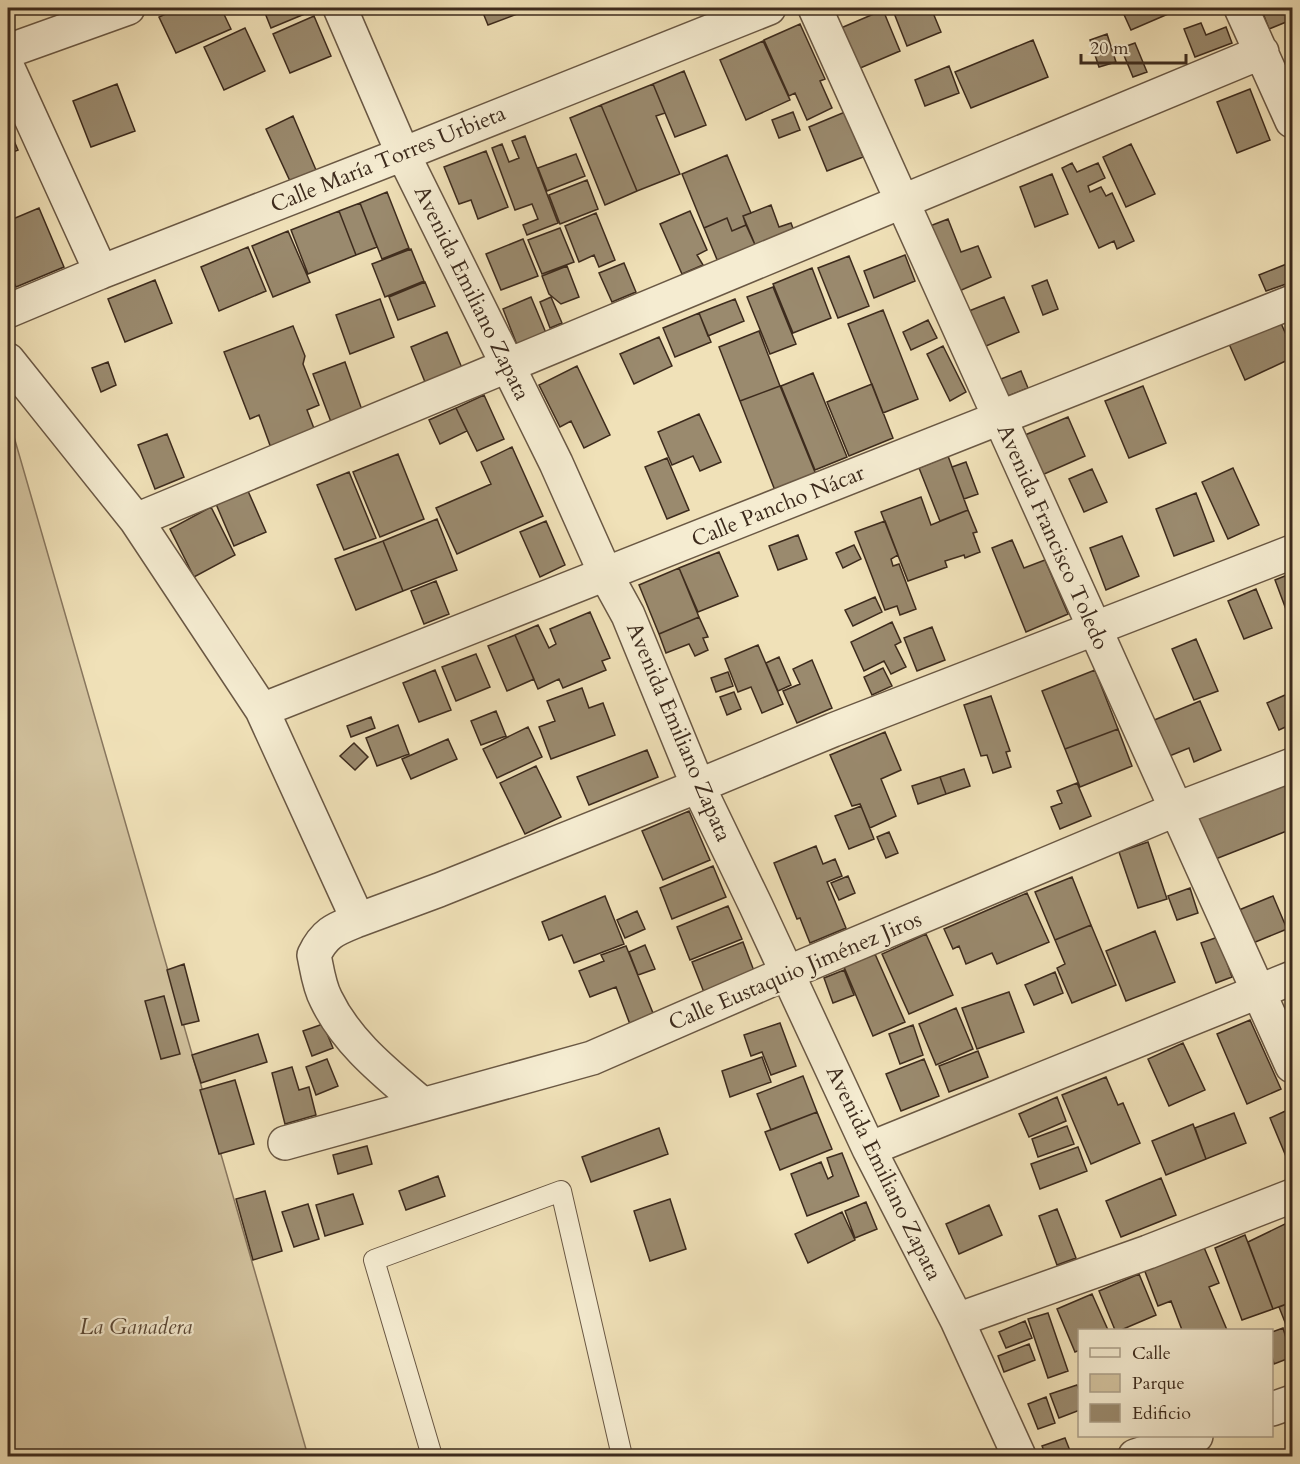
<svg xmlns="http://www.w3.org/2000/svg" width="1300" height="1464" font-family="Cardo,serif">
<rect width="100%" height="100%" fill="#f0e1b8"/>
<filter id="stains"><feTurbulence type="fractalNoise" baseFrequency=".00333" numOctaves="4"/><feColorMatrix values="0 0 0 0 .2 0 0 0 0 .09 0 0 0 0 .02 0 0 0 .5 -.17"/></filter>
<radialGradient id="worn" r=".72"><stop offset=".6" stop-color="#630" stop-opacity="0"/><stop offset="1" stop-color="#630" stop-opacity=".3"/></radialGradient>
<!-- green -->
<path fill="#d2c29e" stroke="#88765e" stroke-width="1.5" d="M8 416 308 1456H8Z"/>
<!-- building -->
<path fill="#9a8a6e" stroke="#3d2b1d" stroke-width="1.5" d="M179 8H221L231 29 176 53 159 17Z
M263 8H305L307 13 271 28Z
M481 8H533L488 25Z
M892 8H931L941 32 907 46Z
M1121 8H1174L1175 11 1131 30Z
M1261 8H1286L1291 20 1269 29Z
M883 10 900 51 858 69 841 28Z
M314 16 331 56 290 73 273 34Z
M1201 23 1206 35 1226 27 1232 43 1195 57 1184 29Z
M800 24 825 79 820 81 832 108 807 120 795 93 789 96 764 40Z
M245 28 265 71 224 90 204 47Z
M1107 34 1116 62 1099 67 1090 40Z
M1033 40 1048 77 971 108 955 72Z
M763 41 790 100 746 120 720 60Z
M1135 43 1147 72 1133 77 1121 48Z
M949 66 959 93 925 106 915 80Z
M684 71 706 125 675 137 653 84Z
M117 84 135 131 91 147 73 101Z
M653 84 665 113 656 116 680 174 637 191 601 105Z
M1250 89 1270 140 1237 153 1217 102Z
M601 105 637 191 605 205 570 118Z
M793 112 800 130 779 138 772 120Z
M845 112 863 157 827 171 809 127Z
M293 116 316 170 290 181 266 129Z
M8 127 18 150 8 154Z
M525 136 558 223 527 235 523 225 538 219 532 204 515 210 492 148 502 144 509 162 519 158 512 141Z
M1131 144 1155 194 1126 207 1103 157Z
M486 151 508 207 478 219 471 200 459 204 444 167Z
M576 154 585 176 547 191 538 168Z
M727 155 751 213 743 216 746 225 732 231 727 218 704 228 682 174Z
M1072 163 1077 172 1098 163 1105 178 1088 186 1090 192 1101 187 1106 196 1112 193 1134 241 1117 249 1114 241 1099 248 1062 168Z
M1052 174 1068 214 1035 227 1020 187Z
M587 180 598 209 560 224 549 195Z
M387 192 409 248 382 259 360 203Z
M360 203 377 247 356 255 339 211Z
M771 205 779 227 791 223 794 231 756 247 743 216Z
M39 208 64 267 16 287 8 268V221Z
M339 211 356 255 308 274 291 230Z
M690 211 707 250 697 255 703 265 682 274 660 224Z
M596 213 615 260 599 267 594 255 579 262 565 226Z
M727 218 732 231 746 225 756 247 718 262 704 228Z
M948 219 961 252 978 246 991 277 957 292 930 226Z
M560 228 574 262 542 274 528 240Z
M288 231 310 282 273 297 252 246Z
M523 239 538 276 501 290 486 254Z
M248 247 266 291 219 311 201 267Z
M411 249 424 281 385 297 372 264Z
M905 255 915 281 874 298 864 271Z
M849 256 869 306 838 318 818 268Z
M624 263 636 292 612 302 599 273Z
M1289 263 1292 272V282L1266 291 1259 275Z
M567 266 579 297 561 304 549 294 542 276Z
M812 268 831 318 793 333 773 284Z
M155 280 172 323 125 342 108 299Z
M1047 280 1058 309 1043 315 1032 286Z
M425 282 435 306 398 320 389 297Z
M773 287 796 344 770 354 747 297Z
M531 297 546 333 517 345 503 309Z
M551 297 562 323 550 328 540 302Z
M1004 297 1019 332 979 349 964 313Z
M380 299 394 337 350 354 336 315Z
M735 299 744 321 708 336 699 313Z
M883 310 918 399 883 413 848 324Z
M699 313 711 342 675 357 663 328Z
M928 320 937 338 911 350 903 332Z
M1280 321 1292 348V358L1245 380 1229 344Z
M293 326 305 356 303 364 319 405 307 410 315 431 271 448 259 415 250 419 224 352Z
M759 331 780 386 740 401 719 347Z
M447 332 462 368 425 382 411 347Z
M659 337 672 366 634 384 620 354Z
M943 346 966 392 950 401 927 354Z
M108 362 116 385 101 392 92 368Z
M345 362 362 410 331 422 313 374Z
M577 366 610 435 584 448 571 421 560 427 539 385Z
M1021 371 1028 388 1003 398 996 381Z
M813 373 847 457 815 470 781 386Z
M872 384 893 438 849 456 827 402Z
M780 386 817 477 776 493 740 401Z
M1143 386 1166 443 1129 458 1105 401Z
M484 395 504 439 477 451 456 408Z
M456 408 467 431 440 444 429 420Z
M699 414 721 462 700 471 693 456 672 465 658 432Z
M1068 417 1085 456 1042 475 1025 435Z
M167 434 184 477 155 489 138 445Z
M512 447 543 516 457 554 436 508 491 484 481 462Z
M398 454 424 519 380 537 353 472Z
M948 456 968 510 940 521 919 468Z
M667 458 689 510 667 519 645 467Z
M966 462 978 494 964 499 952 467Z
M1233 468 1259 525 1228 539 1202 482Z
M1092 469 1107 502 1084 512 1069 479Z
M349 472 376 538 344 550 317 485Z
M248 491 266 532 234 546 216 504Z
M1196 493 1214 541 1174 556 1156 509Z
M921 497 931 525 968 510 977 532 973 533 980 552 965 558 964 555 945 561 947 567 908 581 881 512Z
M211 507 235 555 194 577 170 529Z
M437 519 457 570 403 591 383 541Z
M546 521 565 565 540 577 520 532Z
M885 521 898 555 891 559 893 566 899 564 916 609 900 615 897 606 885 610 855 532Z
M798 535 807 559 778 570 769 546Z
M1122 536 1139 576 1106 590 1090 548Z
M1012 540 1024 568 1045 560 1068 614 1026 632 992 548Z
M383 541 403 591 356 610 335 559Z
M854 545 861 559 843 568 836 553Z
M719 552 738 596 698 612 679 568Z
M679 568 699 617 659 634 639 585Z
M1292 573V610L1287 612 1275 580Z
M436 581 449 614 424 624 411 591Z
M1256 589 1272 628 1244 639 1228 601Z
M875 597 882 612 853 626 845 610Z
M590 612 610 658 602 661 606 670 563 688 559 679 538 689 515 635 538 625 549 648 556 644 550 629Z
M699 617 708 637 703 638 708 650 695 656 689 644 666 653 659 634Z
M892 622 901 642 895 645 906 667 891 674 884 661 864 671 851 642Z
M932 627 945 660 917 671 904 638Z
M515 635 534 679 507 691 488 646Z
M1196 639 1218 691 1194 700 1172 649Z
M758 645 783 704 762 713 751 687 738 692 725 659Z
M476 654 490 687 456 701 442 667Z
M779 657 791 685 778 691 766 663Z
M812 660 832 708 797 723 783 691 800 684 793 669Z
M883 668 892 686 872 695 864 677Z
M435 670 451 710 419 722 403 683Z
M1095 670 1118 729 1065 749 1042 691Z
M728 672 733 686 716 692 711 678Z
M582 688 589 708 603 703 615 735 551 759 539 727 555 721 547 701Z
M734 692 741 709 727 715 720 697Z
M1292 692V724L1279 730 1267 703Z
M991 696 1010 751 1006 752 1011 767 993 773 987 755 981 756 964 705Z
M1200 701 1221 750 1194 762 1189 748 1167 757 1152 721Z
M496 711 506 736 481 745 471 721Z
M371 717 375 728 351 737 347 726Z
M398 725 409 754 377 766 366 738Z
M528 727 542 757 497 778 483 749Z
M1118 729 1132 766 1080 787 1065 749Z
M885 732 901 770 881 779 896 816 870 828 860 804 852 806 830 755Z
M448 739 457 759 411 779 402 759Z
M354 743 368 757 355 770 340 756Z
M647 750 658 777 589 805 577 777Z
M536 766 561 817 525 834 500 783Z
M964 769 970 786 946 794 940 777Z
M940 777 946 794 918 804 912 786Z
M1288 782 1292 793V829L1213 860 1197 817Z
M1077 783 1091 816 1060 829 1051 807 1062 803 1057 791Z
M861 806 874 839 849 849 835 816Z
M689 811 710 860 663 880 642 831Z
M889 832 898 853 886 858 877 837Z
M1148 842 1167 899 1138 908 1119 852Z
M816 846 823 864 835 859 842 876 827 882 846 928 810 943 800 918 797 919 774 863Z
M713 866 726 897 672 919 660 888Z
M848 876 855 893 839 900 831 883Z
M1072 877 1091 925 1055 940 1035 892Z
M1190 888 1198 913 1177 920 1168 896Z
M1027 893 1049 942 997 964 992 953 966 964 959 946 953 949 944 929Z
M605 896 624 944 574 963 562 935 549 940 542 922Z
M1273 896 1287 929 1253 943 1239 910Z
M728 906 742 939 690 960 677 927Z
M637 911 645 929 625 938 617 920Z
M1091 925 1116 985 1072 1003 1057 968 1065 964 1055 940Z
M1155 931 1175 982 1126 1001 1106 951Z
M926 934 953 995 909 1014 882 954Z
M1218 937 1232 977 1216 983 1201 943Z
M743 942 759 984 709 1005 692 962Z
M645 945 655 969 638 975 629 952Z
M626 946 655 1018 631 1027 616 987 590 997 579 971 604 961 601 955Z
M875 954 905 1022 873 1036 844 967Z
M184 964 199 1021 182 1025 167 970Z
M844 970 854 995 833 1003 824 978Z
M1055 972 1063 993 1034 1005 1025 985Z
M1009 992 1024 1032 977 1049 962 1008Z
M164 996 180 1054 161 1059 145 1001Z
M956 1008 973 1049 936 1065 919 1024Z
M1250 1020 1281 1089 1247 1104 1217 1034Z
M780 1023 796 1066 771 1075 762 1052 751 1056 744 1035Z
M323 1024 333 1048 312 1056 303 1031Z
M913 1025 923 1055 900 1064 889 1034Z
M258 1034 267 1062 201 1083 192 1055Z
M1183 1043 1205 1090 1169 1106 1148 1059Z
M978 1051 988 1077 949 1092 939 1066Z
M762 1057 771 1082 730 1097 722 1071Z
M327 1059 338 1086 316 1095 306 1067Z
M924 1059 939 1096 901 1111 886 1074Z
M292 1067 299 1090 309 1087 316 1115 285 1124 272 1073Z
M803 1076 817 1112 771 1130 757 1094Z
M1106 1077 1118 1105 1123 1103 1140 1143 1091 1164 1062 1095Z
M235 1080 254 1144 219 1154 200 1090Z
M1057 1097 1066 1121 1029 1137 1019 1114Z
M1292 1108V1165L1290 1166 1270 1118Z
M817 1112 832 1149 780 1170 765 1132Z
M1234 1113 1246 1143 1206 1159 1195 1128Z
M1193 1124 1206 1159 1166 1175 1152 1141Z
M1067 1126 1074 1144 1038 1157 1032 1139Z
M659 1128 668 1154 591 1182 582 1157Z
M367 1146 372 1164 338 1174 333 1155Z
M1078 1147 1087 1171 1040 1189 1031 1164Z
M842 1153 859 1196 807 1216 791 1174 821 1162 828 1179 833 1176 827 1158Z
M438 1176 445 1196 406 1210 399 1191Z
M1161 1178 1176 1215 1121 1237 1106 1201Z
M265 1191 282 1251 253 1260 236 1199Z
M353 1194 363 1224 325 1236 316 1205Z
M670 1199 686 1249 650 1261 634 1211Z
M866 1202 877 1229 855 1238 845 1211Z
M308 1204 319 1239 294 1247 282 1212Z
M989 1205 1002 1235 959 1254 946 1224Z
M1057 1209 1076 1258 1057 1265 1039 1216Z
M842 1212 855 1240 808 1263 795 1234Z
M1289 1222 1292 1232V1302L1273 1309 1248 1242Z
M1245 1235 1273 1309 1242 1320 1215 1248Z
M1203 1245 1219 1283 1209 1287 1227 1330H1182L1171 1301 1158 1306 1144 1269Z
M1139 1274 1156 1315 1121 1330H1115L1099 1291Z
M1092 1294 1108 1330H1080V1350L1075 1352 1057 1309Z
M1292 1302V1340L1279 1307Z
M1048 1313 1068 1371 1048 1378 1028 1319Z
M1025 1321 1032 1338 1006 1348 999 1332Z
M1283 1328 1292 1357 1274 1364 1272 1356V1332Z
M1029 1344 1035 1360 1004 1372 998 1356Z
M1077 1385 1080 1392V1410L1059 1418 1050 1394Z
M1046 1397 1055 1423 1038 1429 1028 1404Z
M1065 1438 1072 1456H1046L1042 1446Z"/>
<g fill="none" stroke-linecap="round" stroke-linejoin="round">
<!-- service casing -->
<g stroke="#6a5844" stroke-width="22">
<path id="service" d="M432 1456 374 1260 561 1191 622 1456"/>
</g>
<!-- minor casing -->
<g stroke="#6a5844" stroke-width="36">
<path id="minor" d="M340 8 403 154 556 463 606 575 628 615 698 786 756 906 869 1149 957 1320 1019 1456
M815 8 1292 1066
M1241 8 1292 121
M8 51 128 8
M8 68 101 272
M8 311 101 272 403 154 769 8
M8 360 136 520 262 710 358 920 439 890 698 786 833 730 1292 552
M136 520 1262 52
M262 710 1292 302
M358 920C336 929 325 932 314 955 317 969 319 986 326 999 347 1043 386 1073 422 1104
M285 1143 592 1058 787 973 1177 809 1292 765
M869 1149 1292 978
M957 1320 1148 1252 1292 1196
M1272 1409 1292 1402
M1135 1456 1196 1436"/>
</g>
<!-- service -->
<use href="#service" stroke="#f5ecd1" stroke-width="20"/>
<!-- minor -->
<use href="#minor" stroke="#f5ecd1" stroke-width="33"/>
</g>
<g text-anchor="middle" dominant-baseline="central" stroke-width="4.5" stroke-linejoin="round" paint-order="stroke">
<!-- street labels -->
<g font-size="22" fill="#3d2b1d" stroke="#f5ecd1">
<text transform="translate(388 159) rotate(-22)">Calle María Torres Urbieta</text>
<text transform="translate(472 293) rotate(64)">Avenida Emiliano Zapata</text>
<text transform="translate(778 506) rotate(-22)">Calle Pancho Nácar</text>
<text transform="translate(1053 537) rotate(66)">Avenida Francisco Toledo</text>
<text transform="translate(679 732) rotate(67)">Avenida Emiliano Zapata</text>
<text transform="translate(795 971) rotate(-23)">Calle Eustaquio Jiménez Jiros</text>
<text transform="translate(884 1173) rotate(64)">Avenida Emiliano Zapata</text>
</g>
<!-- park labels -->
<g font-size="22" font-style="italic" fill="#5b4937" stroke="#f5ecd1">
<text x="136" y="1327">La Ganadera</text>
</g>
</g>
<!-- margin -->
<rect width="1300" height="1464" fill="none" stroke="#f0e1b8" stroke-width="30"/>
<rect x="9" y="9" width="1282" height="1446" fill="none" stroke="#3d2b1d" stroke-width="3"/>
<rect x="15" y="15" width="1270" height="1434" fill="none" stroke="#3d2b1d" stroke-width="1.5"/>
<!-- legend -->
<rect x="1078" y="1329" width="195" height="108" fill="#f5ecd1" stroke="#ab9f89" stroke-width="1.5"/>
<rect x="1090" y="1348" width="30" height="9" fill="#f5ecd1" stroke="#ab9f89" stroke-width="1.5"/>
<text x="1132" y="1359" font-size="18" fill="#3d2b1d">Calle</text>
<rect x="1090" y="1374" width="30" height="18" fill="#d2c29e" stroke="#ab9f89" stroke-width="1.5"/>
<text x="1132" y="1389" font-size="18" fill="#3d2b1d">Parque</text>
<rect x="1090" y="1404" width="30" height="18" fill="#9a8a6e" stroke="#ab9f89" stroke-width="1.5"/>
<text x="1132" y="1419" font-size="18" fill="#3d2b1d">Edificio</text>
<!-- scale -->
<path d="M1081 54v9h105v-9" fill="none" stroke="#3d2b1d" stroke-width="3"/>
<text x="1090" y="54" font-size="18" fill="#3d2b1d" stroke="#f5ecd1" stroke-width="4.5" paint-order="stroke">20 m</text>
<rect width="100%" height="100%" filter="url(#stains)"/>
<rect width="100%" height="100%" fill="url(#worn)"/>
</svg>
